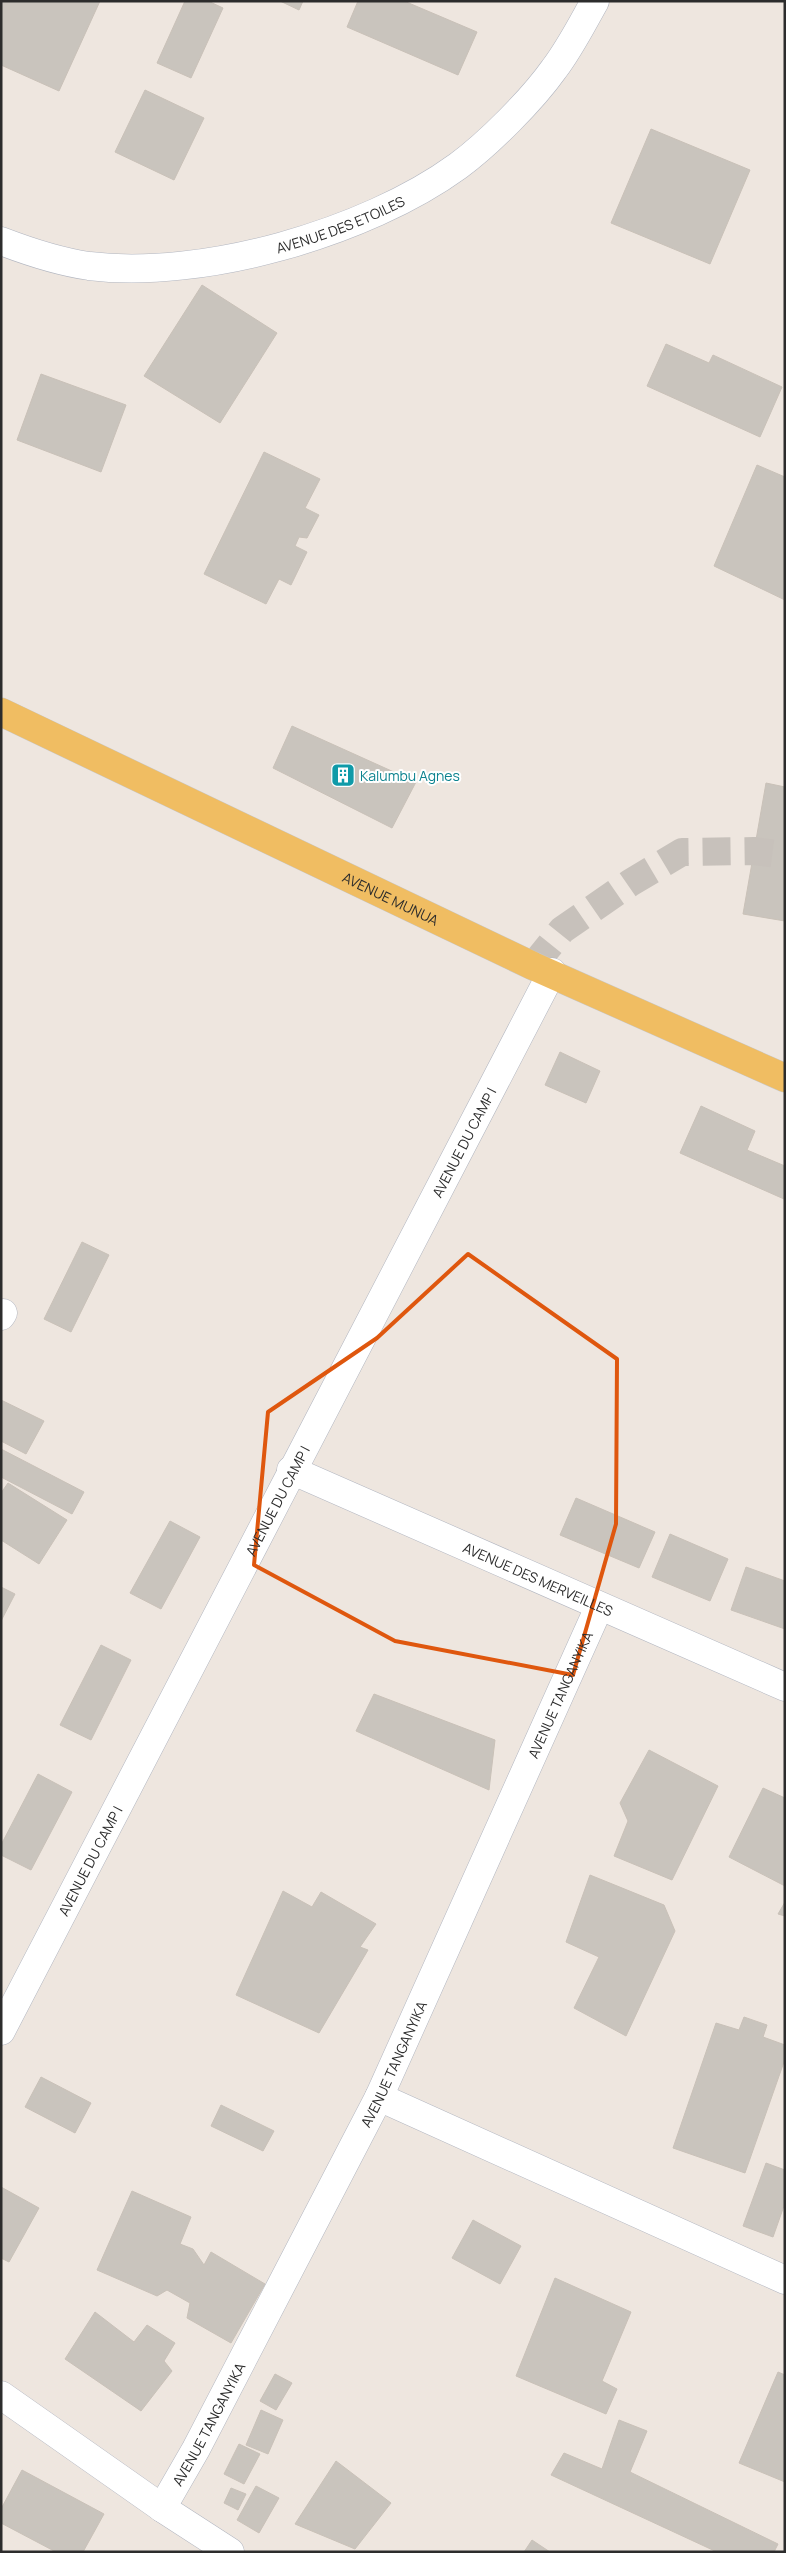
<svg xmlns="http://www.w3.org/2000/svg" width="786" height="2553" font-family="Manrope,sans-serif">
<rect width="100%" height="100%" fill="#eee6df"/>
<!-- building -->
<path fill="#c9c4bd" stroke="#c9c1b8" d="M1 1H100L59 91 1 65Z
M185 1H208L223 8 191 78 157 63Z
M280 1H303L299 10Z
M358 1H404L477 32 458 75 347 27Z
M145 90 204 118 174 180 115 152Z
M651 129 750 170 710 264 611 223Z
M202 285 277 333 220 423 144 376Z
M666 344 709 363 713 355 782 387 760 437 647 386Z
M41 374 126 405 101 472 17 440Z
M264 452 320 479 305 508 319 515 307 538 299 537 295 546 307 552 291 585 279 579 266 604 204 574Z
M757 465 785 477V600L714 566Z
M292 726 416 782 392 828 273 768Z
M766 783 785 787V921L743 914Z
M560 1052 600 1071 586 1103 545 1085Z
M701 1106 755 1131 747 1150 785 1166 784 1199 680 1153Z
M82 1242 109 1255 71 1332 44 1319Z
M1 1400 44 1421 26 1454 1 1441Z
M1 1449 84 1492 72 1514 1 1477Z
M8 1483 67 1520 39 1564 1 1540V1493Z
M576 1498 655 1532 639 1568 560 1535Z
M170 1521 200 1537 161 1609 130 1593Z
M670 1534 728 1559 710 1601 652 1577Z
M746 1567 785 1581V1629L731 1610Z
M1 1587 15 1594 1 1621Z
M101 1645 131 1660 91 1740 60 1725Z
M374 1694 495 1740 489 1790 356 1731Z
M649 1750 718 1786 672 1880 614 1856 628 1821 620 1803Z
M38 1774 72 1792 31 1870 1 1855V1845Z
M763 1788 785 1798V1886L729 1857Z
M590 1875 664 1905 675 1931 626 2036 574 2008 599 1957 566 1942Z
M283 1891 312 1907 321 1892 376 1924 360 1947 368 1950 319 2033 236 1995Z
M785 1902V1916L778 1914Z
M744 2017 767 2025 763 2037 785 2045V2059L745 2173 673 2148 716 2023 739 2030Z
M41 2077 91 2103 75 2133 25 2107Z
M221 2105 274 2131 263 2151 211 2126Z
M766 2163 785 2170V2203L773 2237 743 2226Z
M1 2187 39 2208 9 2262 1 2258Z
M132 2191 191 2217 180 2244 193 2249 204 2265 211 2252 265 2284 231 2343 187 2318 190 2303 167 2290 157 2296 97 2270Z
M473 2220 521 2246 500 2284 452 2258Z
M555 2278 631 2312 602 2381 617 2389 606 2414 516 2376Z
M95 2312 134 2342 147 2325 175 2343 164 2361 172 2371 141 2411 65 2359Z
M778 2372 785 2375V2482L739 2463Z
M275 2374 292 2383 276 2410 260 2401Z
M261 2410 283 2420 268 2454 246 2445Z
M619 2420 647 2431 630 2472 778 2544 774 2552H717L551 2475 564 2453 602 2469Z
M239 2444 260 2454 244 2484 224 2474Z
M336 2461 391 2503 355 2549 295 2524Z
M22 2470 104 2514 83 2552H56L1 2523V2509Z
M256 2486 279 2498 259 2533 237 2520Z
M231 2488 246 2494 238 2510 224 2503Z
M532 2540 550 2552H524Z"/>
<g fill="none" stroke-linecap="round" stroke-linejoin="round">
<!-- minor-tunnel -->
<path stroke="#c7c1bb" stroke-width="28" stroke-dasharray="28 14" stroke-linecap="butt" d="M533 966 562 930 630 883 682 852 754 851 785 855"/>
<!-- minor casing -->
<g stroke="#b2b6c0" stroke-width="29">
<g id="minor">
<path id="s1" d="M1 241C27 251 62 262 89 266 202 280 366 233 458 166 488 144 532 100 554 69 570 48 582 24 595 1"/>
<path d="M1 1316 3 1313"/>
<path id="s2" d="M291 1470 785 1687"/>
<path id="s3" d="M1 2031 552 972"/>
<path d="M379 2097 785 2280"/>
<path d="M1 2395 162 2508 230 2552"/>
<path id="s4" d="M162 2508 196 2449 379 2097 599 1607"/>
</g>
</g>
<!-- major casing -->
<g stroke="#c8c8c8" stroke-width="29">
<g id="major">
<path id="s5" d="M1 712 533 966 785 1078"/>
</g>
</g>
<!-- minor -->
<use href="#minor" stroke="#fff" stroke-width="28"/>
<!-- major -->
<use href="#major" stroke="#f0bd62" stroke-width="28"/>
</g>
<!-- marked area -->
<path fill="none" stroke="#df570e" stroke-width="4" stroke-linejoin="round" d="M468 1254 617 1359 616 1524 573 1675 395 1641 254 1565 268 1412 377 1338Z"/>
<!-- icons -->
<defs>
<g id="building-square" transform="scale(1.25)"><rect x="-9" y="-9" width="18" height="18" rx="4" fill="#0f9aa8" stroke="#fff"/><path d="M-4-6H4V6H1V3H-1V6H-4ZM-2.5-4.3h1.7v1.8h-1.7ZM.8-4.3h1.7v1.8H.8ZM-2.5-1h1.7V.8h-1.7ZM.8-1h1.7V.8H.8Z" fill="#fff"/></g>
</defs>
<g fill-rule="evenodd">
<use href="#building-square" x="343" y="775"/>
</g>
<g text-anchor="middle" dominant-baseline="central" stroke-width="4" stroke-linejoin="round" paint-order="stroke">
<!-- street labels -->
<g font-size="14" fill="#2c2c2c" stroke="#fff">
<text stroke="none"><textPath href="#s1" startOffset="349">AVENUE DES ETOILES</textPath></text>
<text stroke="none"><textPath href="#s5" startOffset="432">AVENUE MUNUA</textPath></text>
<text stroke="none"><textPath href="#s3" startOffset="1002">AVENUE DU CAMP I</textPath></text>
<text stroke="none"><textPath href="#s3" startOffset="598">AVENUE DU CAMP I</textPath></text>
<text stroke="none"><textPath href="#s2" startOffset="270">AVENUE DES MERVEILLES</textPath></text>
<text stroke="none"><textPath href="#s4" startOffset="906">AVENUE TANGANYIKA</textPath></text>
<text stroke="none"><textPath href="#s3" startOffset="192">AVENUE DU CAMP I</textPath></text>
<text stroke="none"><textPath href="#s4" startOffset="501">AVENUE TANGANYIKA</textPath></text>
<text stroke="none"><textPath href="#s4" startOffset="96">AVENUE TANGANYIKA</textPath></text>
</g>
<!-- culture labels -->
<g font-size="14" fill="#0d838f" stroke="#fff" text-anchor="start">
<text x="360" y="775">Kalumbu Agnes</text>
</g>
</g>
<!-- border -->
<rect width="786" height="2553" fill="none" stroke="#2c2c2c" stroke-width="5"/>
</svg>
